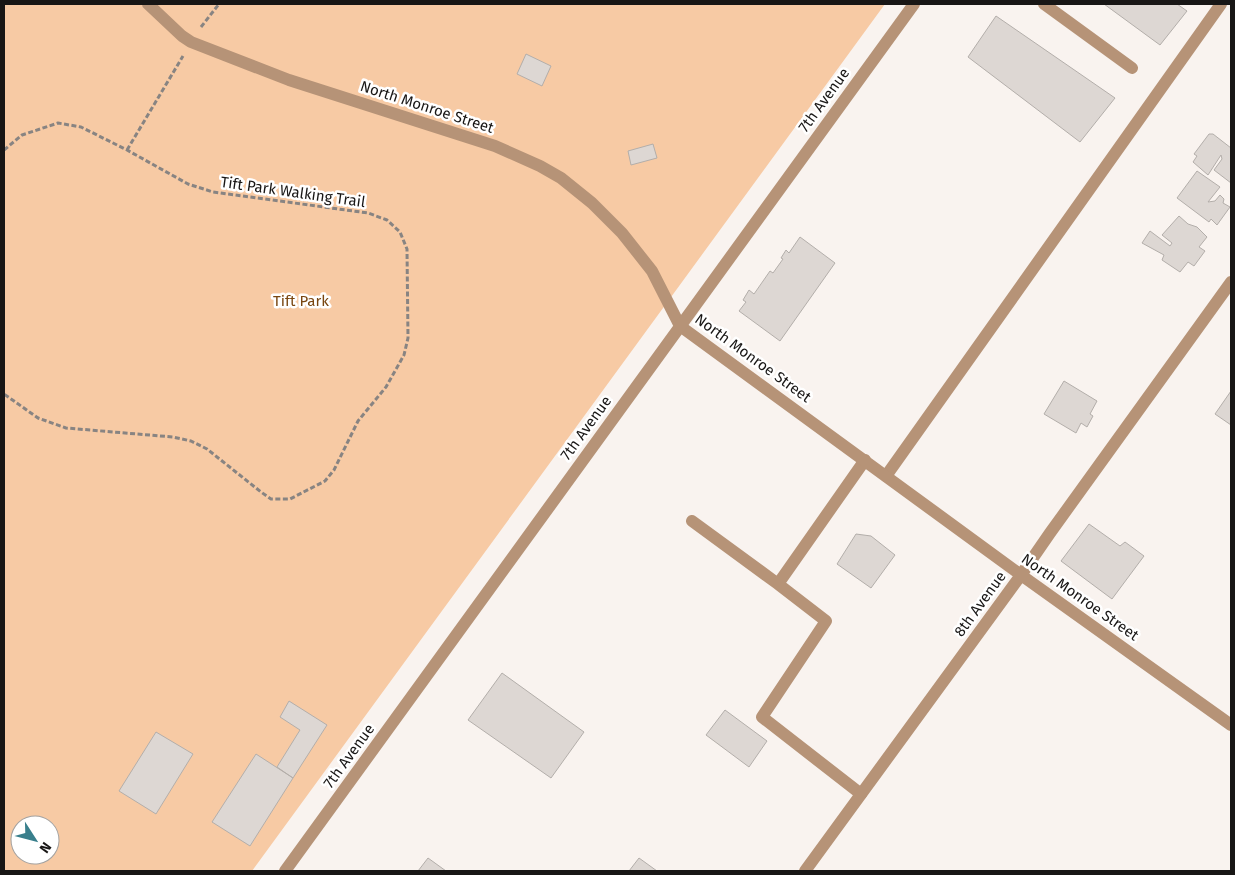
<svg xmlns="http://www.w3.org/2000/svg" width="1235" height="875" font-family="'Fira Sans',sans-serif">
<rect width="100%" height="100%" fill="#f9f3ef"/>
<!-- green -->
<path fill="#f7caa4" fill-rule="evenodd" d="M4 4H885L252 871H4ZM20 825H50V855H20Z"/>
<!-- building -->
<path fill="#ddd7d3" stroke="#b3aeaa" d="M1104 4H1177L1187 11 1160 45Z
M996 16 1115 98 1080 142 968 57Z
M526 54 551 66 542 86 517 74Z
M1209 134H1213L1231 148V183L1214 170 1222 159 1221 155 1208 175 1193 162 1197 156 1194 154Z
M653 144 657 158 631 165 628 151Z
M1197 171 1220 187 1208 202 1215 201 1220 195 1224 199 1223 203 1230 207 1217 225 1211 219 1209 222 1177 198Z
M1179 216 1188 224 1197 227 1207 237 1199 247 1205 251 1194 266 1188 262 1180 272 1162 260 1164 255 1142 243 1150 231 1170 246 1172 243 1162 235Z
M800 237 835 263 780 341 739 311 746 302 743 300 749 290 754 294 770 271 773 273 783 259 781 258 786 250 789 253Z
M1064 381 1097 401 1090 414 1093 416 1087 427 1081 423 1076 433 1044 414Z
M1231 391V425L1215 414Z
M1089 524 1120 546 1125 542 1144 556 1112 599 1061 561Z
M856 534 871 536 895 555 871 588 837 564Z
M502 673 584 732 551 778 468 720Z
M289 701 327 725 293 778 277 767 300 730 280 717Z
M725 710 767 741 749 767 706 735Z
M156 732 193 754 156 814 119 791Z
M256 754 293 778 250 846 212 822Z
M428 858 446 871H418Z
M639 858 657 871H629Z"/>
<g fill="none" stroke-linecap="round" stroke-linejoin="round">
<!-- path -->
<path stroke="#888482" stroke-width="3" stroke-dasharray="5 2.5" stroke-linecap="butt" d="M201 27 219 4
M4 150 22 135 58 123 81 127 127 150 188 184 213 192 368 213 387 220 400 232 407 249 408 338 404 355 386 387 358 421 334 470 325 481 290 499H271L261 492 207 449 191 441 173 437 66 428 38 418 4 394
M127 150 183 56"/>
<!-- service -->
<path stroke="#b69377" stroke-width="12" d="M1044 4 1132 68
M886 476 1221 4
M692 521 778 584
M861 794 762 717 826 621 778 584 865 460"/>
<!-- minor -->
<path stroke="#b69377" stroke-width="12" d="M148 4 182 36 191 42 289 80 495 146 540 166 561 178 592 203 622 233 652 271 680 326 1021 575 1231 725
M805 871 1021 575 1050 533 1231 282"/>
<!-- tertiary -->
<path stroke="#b69377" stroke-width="12" d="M285 871 914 4"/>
</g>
<g text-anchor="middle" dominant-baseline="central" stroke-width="5" stroke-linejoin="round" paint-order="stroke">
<!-- street labels -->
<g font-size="15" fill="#181615" stroke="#fff">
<text transform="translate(824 100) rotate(-54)">7th Avenue</text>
<text transform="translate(427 107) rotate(18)">North Monroe Street</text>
<text transform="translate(293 192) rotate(8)">Tift Park Walking Trail</text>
<text transform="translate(753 358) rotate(36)">North Monroe Street</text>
<text transform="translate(586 428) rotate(-54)">7th Avenue</text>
<text transform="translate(1080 597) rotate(35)">North Monroe Street</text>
<text transform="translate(980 604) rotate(-54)">8th Avenue</text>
<text transform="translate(349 756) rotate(-54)">7th Avenue</text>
</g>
<!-- park labels -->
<g font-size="15" fill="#794610" stroke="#fff">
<text x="301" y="301">Tift Park</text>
</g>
</g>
<!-- border -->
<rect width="1235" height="875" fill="none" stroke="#181615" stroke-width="10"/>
<!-- north arrow -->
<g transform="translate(35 840) rotate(126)"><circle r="24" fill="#ffffff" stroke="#a3a2a1"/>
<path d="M0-4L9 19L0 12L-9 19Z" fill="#397f8c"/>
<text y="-8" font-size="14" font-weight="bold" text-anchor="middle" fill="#181615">N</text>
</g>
</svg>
